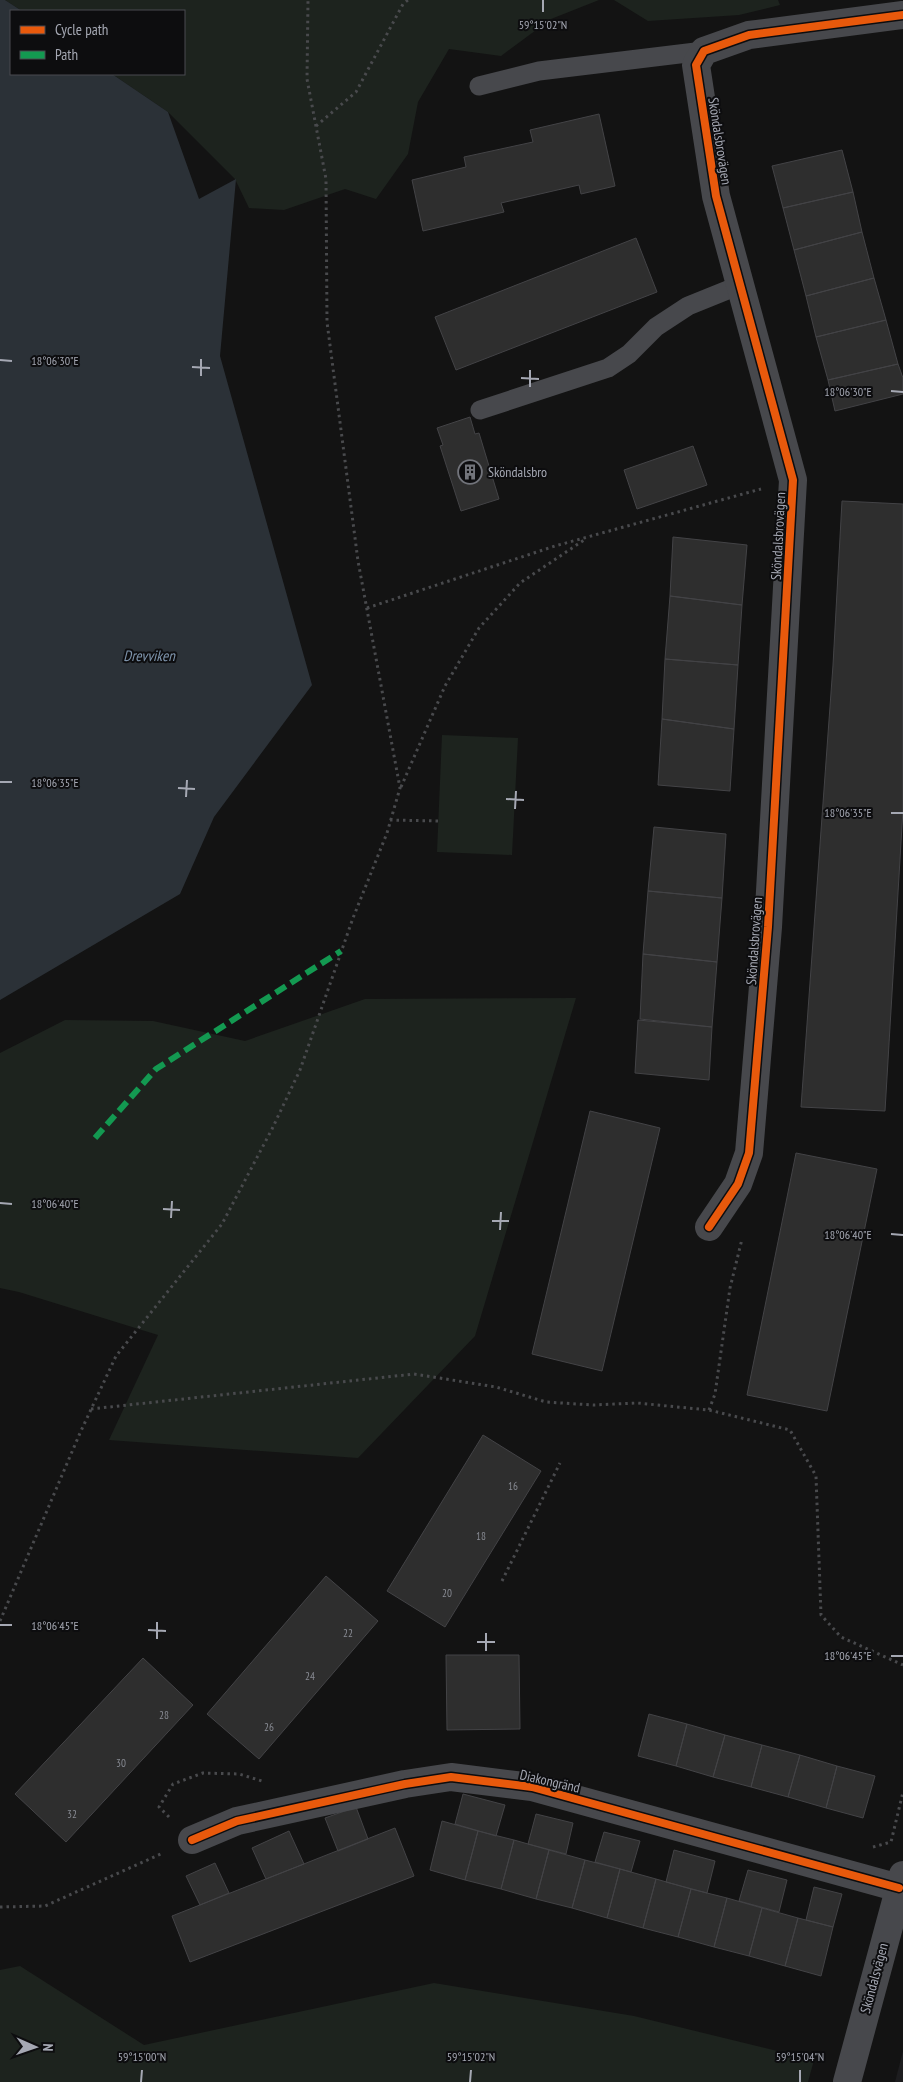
<svg xmlns="http://www.w3.org/2000/svg" width="903" height="2082" font-family="'PT Sans Narrow',sans-serif">
<rect width="100%" height="100%" fill="#131313"/>
<!-- built -->
<path fill="#1d1d1f" d="M903 2051V2082H895Z"/>
<!-- green -->
<path fill="#1d231e" d="M5 0H599L551 19 501 56 449 49 418 102 408 154 376 199 345 189 284 210 249 208 235 179 168 112 112 74H184V11H22Z
M614 0H778L780 5 739 15 648 21Z
M442 735 518 738 512 855 437 852Z
M576 998 475 1336 358 1458 109 1440 158 1335 19 1292 0 1288V1053L65 1020 153 1021 245 1041 365 999Z
M20 1966 144 2045 434 1983 634 2016 814 2060 808 2082H0V1970Z"/>
<!-- water -->
<path fill="#2b3137" d="M0 0H5L22 11H11V74H112L168 112 199 199 236 179 220 356 312 685 214 817 180 894 0 1000Z"/>
<!-- building -->
<path fill="#2e2e2e" stroke="#434346" d="M599 114 615 186 581 194 579 185 501 203 504 212 423 231 412 180 466 167 464 157 533 142 530 130Z
M842 150 853 192 783 208 772 166Z
M853 192 862 232 794 250 783 208Z
M862 232 874 278 806 296 794 250Z
M636 238 657 292 456 370 435 317Z
M874 278 886 320 816 337 806 296Z
M886 320 898 364 828 380 816 337Z
M898 364 903 378V394L835 411 828 380Z
M470 417 475 434 479 433 499 499 461 511 440 446 443 445 437 428Z
M693 446 707 485 637 509 624 470Z
M842 501 903 504V809L885 1111 801 1107 833 665Z
M673 537 747 545 742 605 670 596Z
M670 596 742 605 738 665 665 659Z
M665 659 738 665 734 729 662 719Z
M662 719 734 729 730 791 658 785Z
M654 827 726 834 722 898 648 891Z
M648 891 722 898 717 962 643 954Z
M643 954 717 962 712 1027 640 1019Z
M638 1020 712 1027 709 1080 635 1073Z
M590 1111 660 1128 602 1371 532 1354Z
M796 1153 877 1169 827 1411 747 1395Z
M483 1435 541 1471 445 1627 387 1591Z
M326 1576 378 1621 259 1759 207 1714Z
M446 1655H519L520 1729 447 1730Z
M143 1658 193 1705 66 1842 15 1794Z
M649 1714 687 1724 676 1766 638 1756Z
M687 1724 725 1735 713 1777 676 1766Z
M725 1735 762 1745 751 1787 713 1777Z
M762 1745 800 1755 788 1797 751 1787Z
M800 1755 837 1766 826 1808 788 1797Z
M837 1766 875 1776 863 1818 826 1808Z
M463 1794 505 1805 496 1836 455 1824Z
M356 1807 368 1839 338 1851 325 1818Z
M536 1814 573 1823 566 1854 528 1844Z
M442 1821 478 1831 465 1880 430 1870Z
M395 1828 414 1876 190 1962 172 1916Z
M289 1831 304 1864 266 1879 252 1848Z
M478 1831 514 1840 501 1889 465 1880Z
M604 1832 640 1841 631 1872 595 1862Z
M514 1840 549 1850 536 1899 501 1889Z
M549 1850 585 1860 572 1908 536 1899Z
M674 1850 715 1861 707 1893 666 1882Z
M585 1860 620 1869 607 1918 572 1908Z
M215 1863 229 1893 200 1905 186 1876Z
M620 1869 656 1879 643 1928 607 1918Z
M748 1870 787 1880 779 1912 739 1901Z
M656 1879 691 1889 678 1937 643 1928Z
M814 1887 842 1894 833 1927 806 1920Z
M691 1889 727 1898 714 1947 678 1937Z
M727 1898 762 1908 749 1956 714 1947Z
M762 1908 798 1918 785 1966 749 1956Z
M798 1918 833 1927 821 1976 785 1966Z"/>
<g fill="none" stroke-linecap="round" stroke-linejoin="round">
<!-- path -->
<path stroke="#494a4d" stroke-width="3" stroke-dasharray="2.5 4" stroke-linecap="butt" d="M316 126 356 92 403 4 408 0
M367 608 555 546 761 489
M401 787 445 686 479 628 520 583 584 540
M390 820 438 821
M91 1409 414 1374 496 1387 546 1402 593 1405 637 1403 709 1410 790 1430 816 1476 821 1615 841 1637 903 1665
M709 1410 715 1394 730 1288 742 1239
M502 1581 560 1463
M0 1621 80 1433 116 1356 222 1224 272 1129 300 1070 353 918 387 833 400 788 358 561 327 322 326 179 307 79 308 0
M169 1817 159 1807 173 1784 203 1773 239 1774 262 1781
M873 1847 891 1842 903 1792
M0 1907 45 1906 163 1853"/>
<!-- service -->
<path stroke="#47484c" stroke-width="19" d="M479 86 539 71 704 51
M480 410 608 368 629 354 656 327 688 306 740 285"/>
<!-- minor -->
<path stroke="#47484c" stroke-width="28" d="M709 1227 738 1184 749 1153 768 927 793 480 716 196 696 65 704 51 749 35 903 15
M192 1840 237 1821 405 1784 451 1777 532 1787 899 1888
M847 2082 903 1875"/>
<!-- quiet -->
<path stroke="#139951" stroke-width="6" stroke-dasharray="12 6" stroke-linecap="butt" d="M95 1138 156 1069 341 951"/>
<!-- cycleway casing -->
<g stroke="#0d0d0f" stroke-width="11">
<path id="cycleway" d="M709 1227 738 1184 749 1153 768 927 793 480 716 196 696 65 704 51 749 35 903 15
M192 1840 237 1821 405 1784 451 1777 532 1787 899 1888"/>
</g>
<!-- cycleway -->
<use href="#cycleway" stroke="#e8590c" stroke-width="8"/>
</g>
<!-- ticks -->
<path fill="none" stroke="#a5a8b3" stroke-width="2" d="M543 12V0M0 360 12 361M192 367 210 368M201 376V359M521 378 539 379M530 387V370M891 391 903 392M0 782H12M178 788 195 789M186 797 187 780M506 799 524 800M515 809 516 791M891 813H903M0 1203 12 1204M163 1209 180 1210M171 1218 172 1201M492 1221H509M500 1230 501 1212M891 1234 903 1235M0 1625H12M148 1630 166 1631M157 1639V1622M477 1642H495M486 1651V1633M891 1656H903M141 2082 142 2070M470 2082 471 2070M800 2082V2070"/>
<!-- icons -->
<defs>
<g id="building-ring" transform="scale(1.25)"><circle r="9.5" fill="#0d0d0f" stroke="#72747b" stroke-width="1.5"/><path d="M-4-6H4V6H1V3H-1V6H-4ZM-2.5-4.3h1.7v1.8h-1.7ZM.8-4.3h1.7v1.8H.8ZM-2.5-1h1.7V.8h-1.7ZM.8-1h1.7V.8H.8Z" fill="#72747b"/></g>
</defs>
<g fill-rule="evenodd">
<use href="#building-ring" x="470" y="472"/>
</g>
<g text-anchor="middle" dominant-baseline="central" stroke-width="4" stroke-linejoin="round" paint-order="stroke">
<!-- number labels -->
<g font-size="11" fill="#878a92">
<text x="513" y="1486">16</text>
<text x="481" y="1536">18</text>
<text x="447" y="1593">20</text>
<text x="348" y="1633">22</text>
<text x="310" y="1676">24</text>
<text x="164" y="1715">28</text>
<text x="269" y="1727">26</text>
<text x="121" y="1763">30</text>
<text x="72" y="1814">32</text>
</g>
<!-- street labels -->
<g font-size="14" fill="#a5a8b3" stroke="#0d0d0f">
<text transform="translate(720 141) rotate(81)">Sköndalsbrovägen</text>
<text transform="translate(778 536) rotate(-87)">Sköndalsbrovägen</text>
<text transform="translate(754 941) rotate(-86)">Sköndalsbrovägen</text>
<text transform="translate(550 1781) rotate(13)">Diakongränd</text>
<text transform="translate(874 1978) rotate(-75)">Sköndalsvägen</text>
</g>
<!-- poi labels -->
<g font-size="14" fill="#a5a8b3" stroke="#0d0d0f" text-anchor="start">
<text x="488" y="472">Sköndalsbro</text>
</g>
<!-- water labels -->
<g font-size="15" font-style="italic" fill="#7e94ac" stroke="#0d0d0f">
<text x="149" y="655">Drevviken</text>
</g>
</g>
<g font-size="12" text-anchor="middle" fill="#a5a8b3" stroke="#0d0d0f" stroke-width="4" stroke-linejoin="round" paint-order="stroke">
<text x="543" y="29">59°15'02"N</text>
<text x="55" y="365">18°06'30"E</text>
<text x="848" y="396">18°06'30"E</text>
<text x="55" y="787">18°06'35"E</text>
<text x="848" y="817">18°06'35"E</text>
<text x="55" y="1208">18°06'40"E</text>
<text x="848" y="1239">18°06'40"E</text>
<text x="55" y="1630">18°06'45"E</text>
<text x="848" y="1660">18°06'45"E</text>
<text x="142" y="2061">59°15'00"N</text>
<text x="471" y="2061">59°15'02"N</text>
<text x="800" y="2061">59°15'04"N</text>
</g>
<!-- legend -->
<rect x="10" y="10" width="175" height="65" fill="#0d0d0f" stroke="#4a4b51"/>
<rect x="20" y="26" width="25" height="8" fill="#e8590c" stroke="#4a4b51"/>
<text x="55" y="35" font-size="15" fill="#a5a8b3">Cycle path</text>
<rect x="20" y="51" width="25" height="8" fill="#139951" stroke="#4a4b51"/>
<text x="55" y="60" font-size="15" fill="#a5a8b3">Path</text>
<!-- north arrow -->
<g transform="translate(35 2047) rotate(92)" stroke="#0d0d0f" stroke-width="4" paint-order="stroke">
<path d="M0-4L9 19L0 12L-9 19Z" fill="#a5a8b3"/>
<text y="-8" font-size="14" font-weight="bold" text-anchor="middle" fill="#a5a8b3">N</text>
</g>
</svg>
